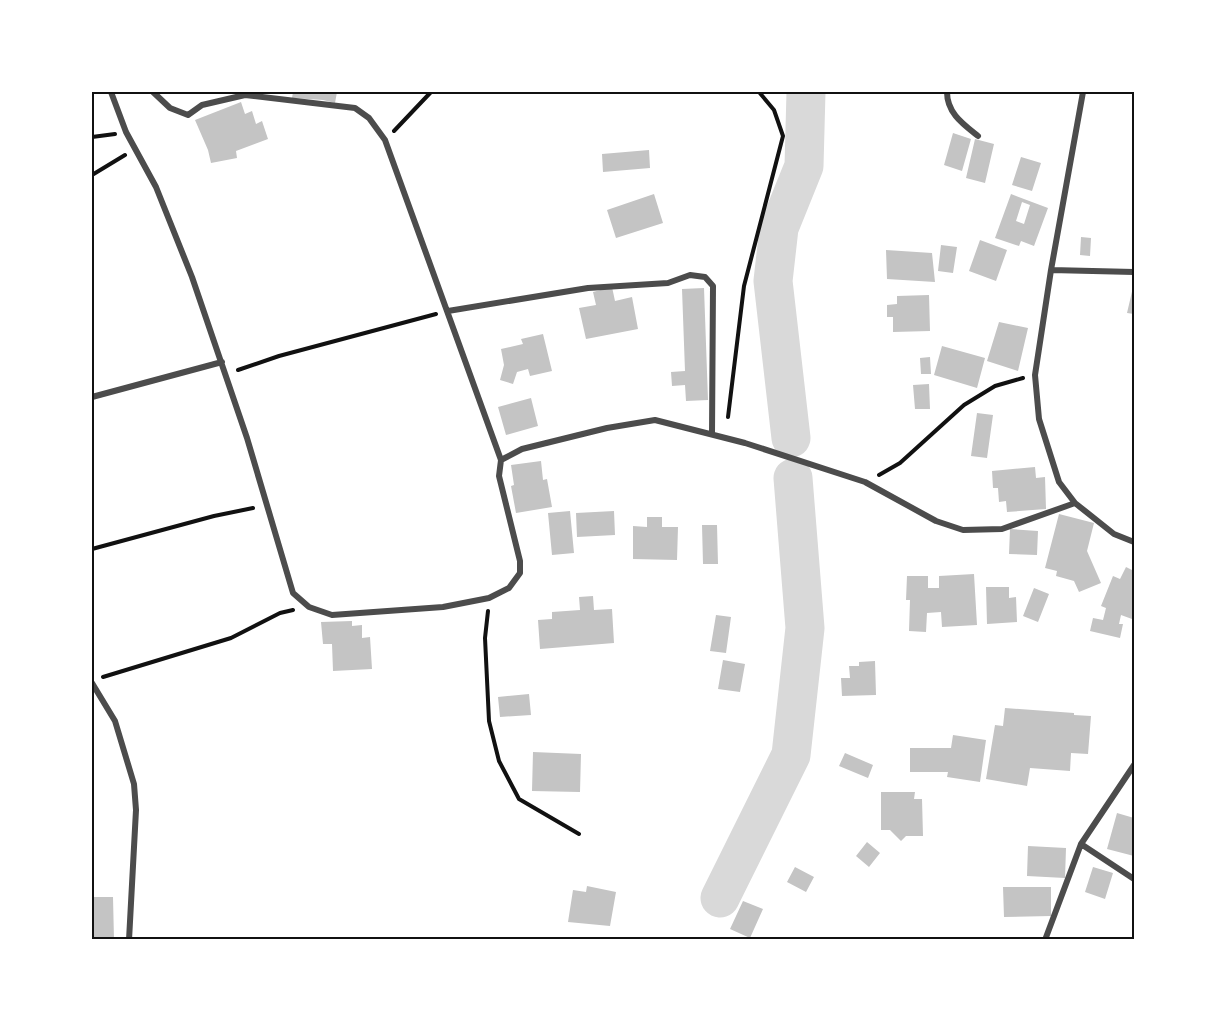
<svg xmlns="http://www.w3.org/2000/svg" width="1226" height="1031" font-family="'Alegreya Sans',sans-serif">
<rect width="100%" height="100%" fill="#fff"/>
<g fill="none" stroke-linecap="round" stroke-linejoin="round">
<!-- river -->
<path stroke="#d9d9d9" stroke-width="39" d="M791 438 773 281 779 228 804 166 806 92
M720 898 791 755 805 628 793 478"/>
</g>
<!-- building -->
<path fill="#c4c4c4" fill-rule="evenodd" d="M293 92H337L335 103 323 100 292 98Z
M241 102 245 114 252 111 256 124 262 121 268 139 236 151 237 158 211 163 208 150 195 120Z
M953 133 971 139 962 171 944 165Z
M975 139 994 144 985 183 966 178Z
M649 150 650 168 603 172 602 154Z
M1021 157 1041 163 1032 191 1012 185Z
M654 194 663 223 616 238 607 210Z
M1011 194 1048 208 1034 246 1021 241 1019 246 995 238ZM1022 202 1030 205 1024 224 1016 221Z
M1081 237 1091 238 1090 256 1080 255Z
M980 240 1007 250 996 281 969 271Z
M941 245 957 247 953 273 938 271Z
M886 250 932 253 935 282 887 279Z
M1134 283V314L1127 313Z
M612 287 615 301 632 297 638 329 586 339 579 308 596 305 593 292Z
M704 288 708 400 686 401 685 385 672 386 671 372 685 371 682 289Z
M929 295 930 331 893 332V317H887V305L897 304V296Z
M999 322 1028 328 1018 371 987 361Z
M543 334 552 371 530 376 528 369 517 372 513 384 500 380 504 365 501 349 523 344 521 339Z
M942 346 985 358 977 388 934 375Z
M930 357 931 374H921L920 358Z
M929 384 930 409H915L913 385Z
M531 398 538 426 506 435 498 407Z
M977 413 993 415 987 458 971 456Z
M541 461 543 480 547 479 552 507 516 513 511 486 514 485 511 465Z
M1035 467 1036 478 1045 477 1046 509 1007 512 1006 501 999 502 998 488H993L992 471Z
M570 511 574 553 552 555 548 513Z
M614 511 615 535 577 537 576 513Z
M1059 514 1094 523 1087 551 1101 583 1079 592 1074 581 1056 576 1057 571 1045 568Z
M647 517H662V527H678L677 560 633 559V526L647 527Z
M702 525H717L718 564H703Z
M1010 529 1038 531 1037 555 1009 554Z
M1126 567 1134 571V613L1132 619 1121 615 1119 624H1123L1120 638 1090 631 1093 618 1103 620 1106 608 1101 606 1113 576 1120 579Z
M974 574 977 625 942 627 941 612 927 613 926 632 909 631 910 600H906L907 576H928V588H939V576Z
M986 587H1009V598L1016 597 1017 622 987 624Z
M1034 588 1049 594 1038 622 1023 616Z
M593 596 594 610 612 609 614 643 540 649 538 620 552 619V612L580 610 579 597Z
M716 615 731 617 726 653 710 651Z
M352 621V626L362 625V638L370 637 372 669 333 671 332 644H323L321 622Z
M723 660 745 664 740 692 718 689Z
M875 661 876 695 842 696 841 678H850L849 666H859V662Z
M529 694 531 715 500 717 498 697Z
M1005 708 1074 713V715L1091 716 1088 754 1071 753 1070 771 1030 768 1027 786 986 779 995 725 1003 726Z
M953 735 986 740 980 782 947 777 948 772H910V748H951Z
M533 752 581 754 580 792 532 791Z
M845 753 873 765 868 778 839 766Z
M881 792H915L914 799H922L923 836H906L901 841 890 830H881Z
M1117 813 1134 818V856L1107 849Z
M867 842 880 853 869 867 856 856Z
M1028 846 1066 848 1065 878 1027 876Z
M795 867 814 877 806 892 787 882Z
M1093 867 1113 873 1105 899 1085 892Z
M587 886 616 892 610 926 568 922 573 890 586 892Z
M1003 887H1051V916L1004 917Z
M92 897H113L114 940H92Z
M743 901 763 909 750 938 730 929Z"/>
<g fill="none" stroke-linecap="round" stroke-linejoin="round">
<!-- path -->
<path stroke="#111" stroke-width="4" d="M394 131 431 92
M92 137 115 134
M92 175 125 155
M238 370 279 356 436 314
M728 417 744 286 783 136 774 110 759 92
M879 475 900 463 964 405 995 386 1023 378
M92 549 214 516 253 508
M488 611 485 638 489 721 499 761 519 799 579 834
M103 677 231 638 280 613 293 610"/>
<!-- minor -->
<path stroke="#4c4c4c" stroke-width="6" d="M111 92 126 132 156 187 192 277 247 438 293 593 309 607 332 615 443 607 489 598 509 588 520 573V561L499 476 501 460 522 449 607 428 655 420 745 443 865 482 936 521 963 530 1002 529 1075 503 1114 534 1134 542
M153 92 170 108 188 115 202 105 245 95 355 108 369 118 385 140 501 460
M947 92C947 113 963 124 978 136
M1051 270 1134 272
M448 311 588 288 668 283 690 275 705 277 713 286 712 434
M92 397 222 362
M1075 503 1059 482 1039 419 1035 375 1051 270 1083 92
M92 683 115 721 134 784 136 810 129 940
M1081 844 1134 879
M1045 940 1081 844 1134 765"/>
</g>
<!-- border -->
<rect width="1226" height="1031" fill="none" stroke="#ffffff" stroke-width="186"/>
<rect x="93" y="93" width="1040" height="845" fill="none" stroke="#111" stroke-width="2"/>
</svg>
